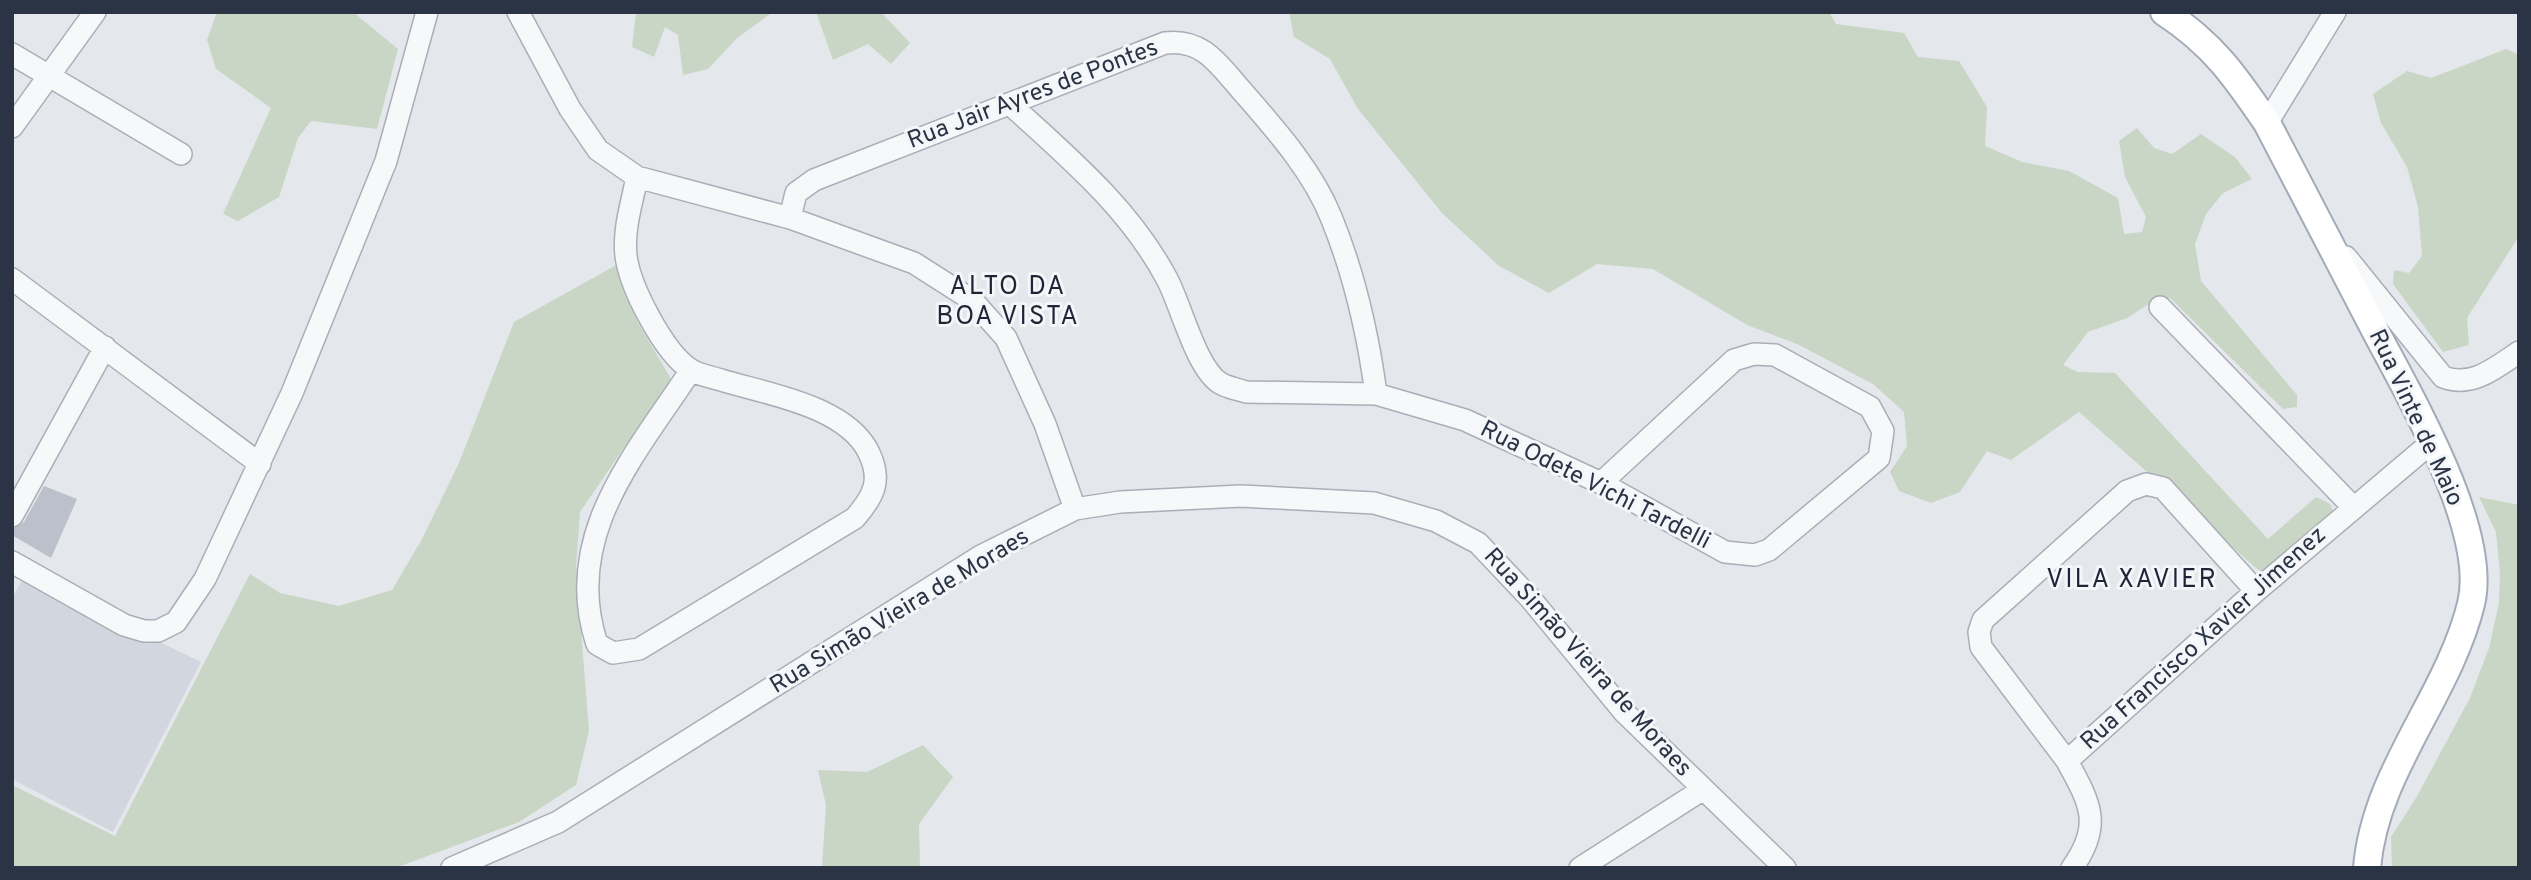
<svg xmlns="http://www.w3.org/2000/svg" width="2531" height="880" font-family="Overpass,sans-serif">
<rect width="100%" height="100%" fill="#e4e7ec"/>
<!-- built -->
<path fill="#d2d6de" d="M24 576 201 662 113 832 12 779V599Z"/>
<!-- green -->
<path fill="#c9d6c5" d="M217 12H353L398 49 377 129 311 121 298 138 279 197 238 221 223 214 271 108 216 69 207 40Z
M636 12H773L737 38 708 69 683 75 678 35 665 27 654 57 632 47Z
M816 12H881L910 43 891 64 868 44 833 60Z
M1289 12H1829L1836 24 1904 33 1918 57 1959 61 1987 107 1985 146 2022 162 2069 171 2118 198 2124 234 2142 232 2146 217 2125 177 2119 141 2137 128 2154 148 2172 154 2201 134 2235 157 2252 179 2223 193 2206 214 2195 244 2201 281 2297 395V407L2283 409 2170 298 2155 300 2127 318 2088 332 2063 365 2078 372 2115 373 2268 539 2316 497 2330 504 2335 516 2263 574 2079 412 2011 460 1987 451 1960 492 1931 503 1899 491 1890 472 1907 446 1904 412 1873 384 1797 344 1747 325 1653 269 1597 264 1549 293 1499 266 1442 213 1358 109 1330 59 1294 37Z
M2506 49 2519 55V236L2467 318 2469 345 2443 352 2393 284 2394 270 2409 273 2422 256 2418 207 2407 167 2381 123 2373 94 2407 71 2431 78Z
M620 263 637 321 671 379 580 512 576 567 589 731 576 785 519 822 395 868 12 866V785L115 836 250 574 280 593 339 606 392 590 422 539 459 463 514 322Z
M2479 497 2519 505V868H2392L2391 837 2416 798 2470 698 2489 648 2499 603 2500 574 2496 532Z
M923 745 953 777 919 824 920 868H822L826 805 818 770 867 772Z"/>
<!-- building -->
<path fill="#bbc0ca" d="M44 486 77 499 51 558 12 535 13 529 24 522Z"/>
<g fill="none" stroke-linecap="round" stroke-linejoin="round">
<!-- minor casing -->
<g stroke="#a9aeb7" stroke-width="24">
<path id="minor" d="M518 12 570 109 598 150 637 177 790 218 914 263 972 300 1006 338 1045 424 1075 509
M12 54 181 154
M1011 105C1069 158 1130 209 1167 279 1181 305 1196 368 1220 383 1228 388 1238 389 1246 392L1376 394 1465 420 1601 483 1725 552 1755 555 1769 550 1879 458 1883 431 1870 407 1775 355 1754 354 1734 360 1601 483
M2267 123 2335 12
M12 127 95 12
M637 177C632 203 623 229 626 256 630 287 664 353 691 370 699 375 712 377 721 380 767 394 847 406 869 453 882 480 874 496 855 518L639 649 613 653 597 644C561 536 636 454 691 370
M790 218 796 193 814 180 1165 43C1203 38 1219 65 1242 91 1275 129 1312 170 1331 217 1354 273 1368 334 1376 394
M2346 257 2443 377C2472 388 2495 368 2519 352
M12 279 260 464
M2160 307 2354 508
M12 516 105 347
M12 562 124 625 144 631H158L176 622 205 579 292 393 386 161 427 12
M2067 761 1981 647 1979 632 1983 620 2127 491 2146 484 2163 488 2256 591
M452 868 558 822 981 556 1075 509 1120 502 1241 496 1374 503 1436 521 1478 543 1530 598 1625 713 1785 868
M1580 868 1702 790
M2072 868C2103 825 2090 803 2067 761L2256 591 2432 442"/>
</g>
<!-- major casing -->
<g stroke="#a3abb8" stroke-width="30">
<path id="major" d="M2164 12C2213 44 2235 76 2267 123 2301 187 2334 251 2367 315 2402 384 2490 527 2471 604 2448 697 2375 771 2367 868"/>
</g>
<!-- minor -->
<use href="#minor" stroke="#f7f8fa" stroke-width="21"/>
<!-- major -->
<use href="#major" stroke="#fff" stroke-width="26"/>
</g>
<g text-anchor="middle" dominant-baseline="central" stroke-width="6" stroke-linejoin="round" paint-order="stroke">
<!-- street labels -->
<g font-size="24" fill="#2b3445" stroke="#f4f6f9">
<text transform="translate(1033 95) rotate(-21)">Rua Jair Ayres de Pontes</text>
<text transform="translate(2415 418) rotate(65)">Rua Vinte de Maio</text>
<text transform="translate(1595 486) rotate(27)">Rua Odete Vichi Tardelli</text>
<text transform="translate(900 612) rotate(-31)">Rua Simão Vieira de Moraes</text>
<text transform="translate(2204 639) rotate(-42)">Rua Francisco Xavier Jimenez</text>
<text transform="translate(1587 663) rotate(48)">Rua Simão Vieira de Moraes</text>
</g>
<!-- neighbourhood labels -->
<g font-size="26" letter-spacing="2" fill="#1d2536" stroke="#f4f6f9">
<text x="1008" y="287">ALTO DA<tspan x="1008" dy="30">BOA VISTA</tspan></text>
<text x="2132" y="580">VILA XAVIER</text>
</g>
</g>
<!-- border -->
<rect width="2531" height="880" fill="none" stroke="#2b3445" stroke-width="28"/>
</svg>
